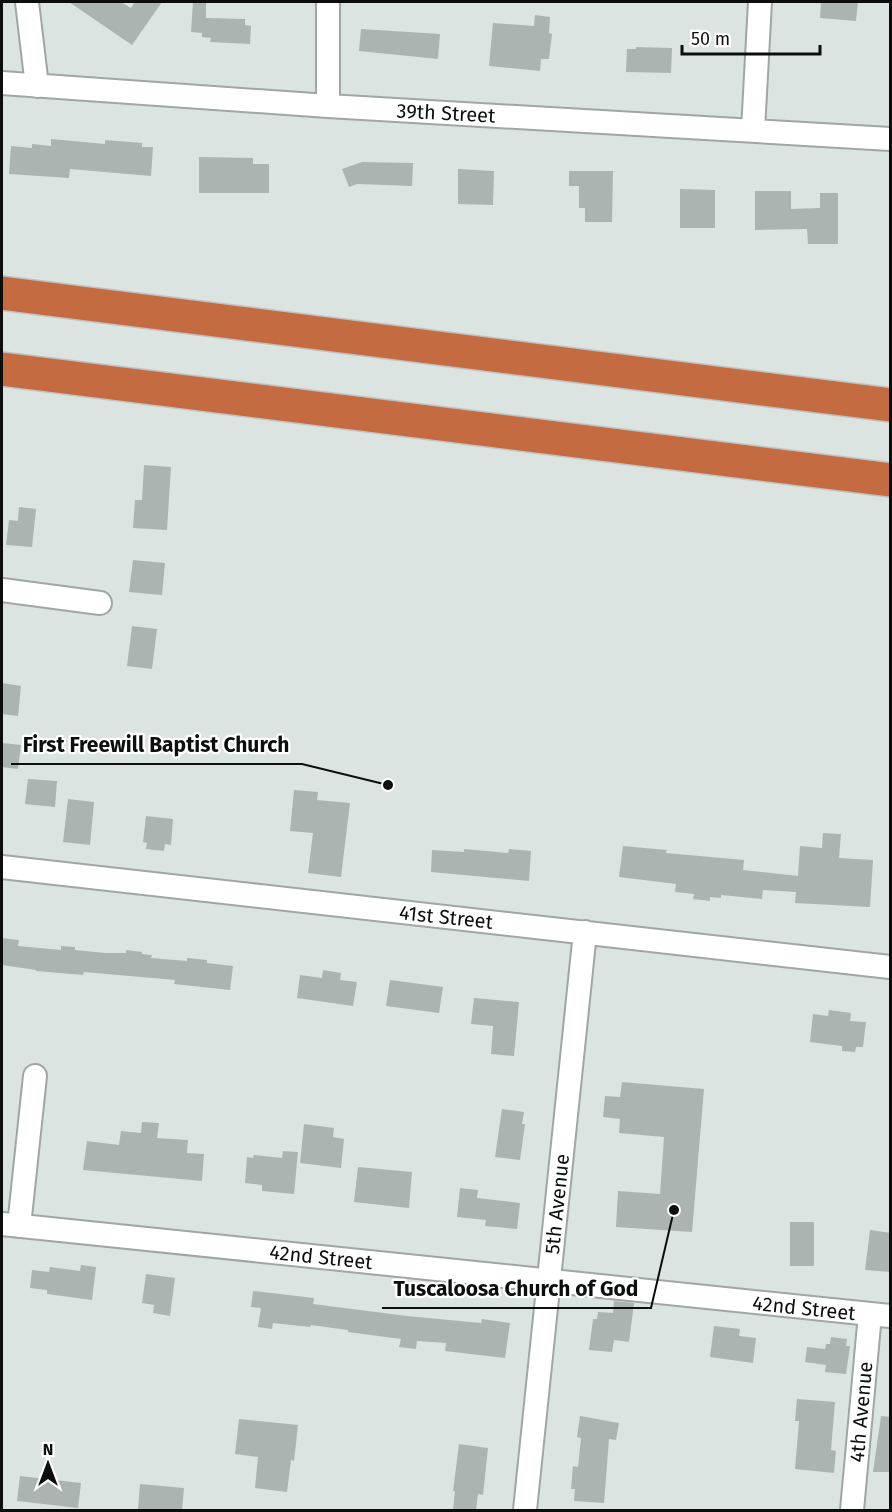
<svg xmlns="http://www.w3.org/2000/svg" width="892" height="1512" font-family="'Fira Sans',sans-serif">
<rect width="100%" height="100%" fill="#dbe4e0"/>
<!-- building -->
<path fill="#acb4b1" d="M69 2H121L131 8 135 2H162L132 45Z
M193 2 206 3V18L245 19V25L251 26 250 44 210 42 211 38 202 37V33L191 32Z
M821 2H858L856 21 820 18Z
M535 15 550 17 549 33 552 34 549 59H541L540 71 489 66 493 23 534 26Z
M361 29 440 34 438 59 359 51Z
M636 47 672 48 671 73 626 72 627 49H636Z
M51 139 105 144V140L142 143V147H153L151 176 70 169 69 178 9 174 11 146 32 148V144L51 146Z
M199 157 253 158V164H269V193H199Z
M362 162 413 163 412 186 357 184 349 187 342 169Z
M458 169 494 171 493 205 458 204Z
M569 171H613L612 222H585V208H579V186H569Z
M680 189 715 190V228H680Z
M755 191H791V209L820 208V193H838V244H808L807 229 755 230Z
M144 465 171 467 167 530 133 528 135 500H142Z
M19 507 36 509 32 547 6 545 9 520 18 521Z
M133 560 165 563 162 595 129 592Z
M132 626 157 629 152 669 127 666Z
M2 683 21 686 18 716 2 714Z
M2 743 21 745 18 769 2 767Z
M28 779 57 781 55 807 25 804Z
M294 790 318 792 317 800 350 803 341 877 308 873 313 833 290 831Z
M68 799 94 802 90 845 63 842Z
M146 816 173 819 171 845 165 844 164 851 146 849 147 843 143 842Z
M823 833 841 834 839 858 873 860 870 907 795 903 796 892 763 890 762 899 721 895V898L710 897V901L693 899 694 894 675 892 676 884 619 877 623 846 667 850 666 853 744 860 743 870 798 876 800 846 822 848Z
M464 849 508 853 509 849 531 851 529 881 431 872 432 850 464 852Z
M2 938 19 940 18 946 61 950V946L75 947V950L105 953H126V950L142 952V954L152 955 151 958 187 961V958L207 960V963L233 966 230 990 174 984 175 980 84 972 83 975 36 971V970L2 965Z
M323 970 341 973 340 980 357 982 353 1006 297 998 300 975 322 978Z
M390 980 443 987 439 1013 386 1006Z
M474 998 519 1002 514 1056 491 1054 493 1026 471 1024Z
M829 1010 851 1013 850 1021 866 1022 863 1047H856L855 1052 842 1051V1046L810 1042 813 1014 828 1016Z
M622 1082 704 1089 692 1232 616 1227 618 1191 660 1194 664 1137 619 1133 620 1119 603 1117 605 1096 620 1097Z
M502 1109 524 1112 522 1124H525L520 1160 495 1157Z
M142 1122 159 1123 157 1138 188 1140 187 1153 204 1154 202 1181 83 1170 87 1141 119 1145 121 1131 141 1133Z
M304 1124 334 1128 333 1137 344 1139 341 1168 300 1163Z
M283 1151 298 1152 294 1194 262 1191V1185L245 1183 247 1157 253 1158 254 1155 282 1158Z
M358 1167 412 1172 409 1208 354 1202Z
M460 1188 478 1190 477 1198 520 1203 517 1229 485 1226 486 1220 457 1217Z
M790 1222H814V1266H790Z
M870 1230 891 1233V1272L865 1270Z
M81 1265 96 1267 92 1300 47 1294V1290L30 1288 32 1270 49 1272 50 1267 80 1271Z
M146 1274 175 1278 170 1316 153 1313 154 1305 142 1303Z
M253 1291 314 1298 313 1304 407 1316 481 1323 482 1319 510 1323 505 1358 445 1351 446 1343 417 1341 416 1349 399 1347 401 1339 348 1332V1330L311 1325 310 1327 273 1323 272 1329 258 1327 261 1308 251 1307Z
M614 1301 634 1303 629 1342 614 1340 612 1352 589 1350 593 1319H597L598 1312 613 1313Z
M714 1326 740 1329 739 1336 756 1338 753 1363 710 1357Z
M831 1337 847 1339 846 1346H850L846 1374 825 1372 826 1365 805 1362 807 1347 825 1349 826 1344H830Z
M797 1399 835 1402 831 1450 836 1451 834 1473 795 1469 799 1421H795Z
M580 1416 619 1423 616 1440 609 1439 604 1503 574 1501 575 1489H571L573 1466 578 1467 581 1438 577 1437Z
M881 1416 891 1417V1472H873Z
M239 1419 298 1425 294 1461 291 1460 287 1492 255 1488 258 1457 235 1454Z
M459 1444 488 1448 483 1495 478 1494 476 1510H453L455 1491H453Z
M20 1476 81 1483 78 1508 17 1501Z
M140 1484 184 1488 182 1510 138 1509Z"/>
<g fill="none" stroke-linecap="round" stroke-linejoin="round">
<!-- minor casing -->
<g stroke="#9ea7a3" stroke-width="26">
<path id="minor" d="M27 2 37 86
M328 2V106
M2 83 328 106 890 139
M753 130 760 2
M2 590 100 603
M2 867 890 967
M2 1224 890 1316
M19 1226 35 1076
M525 1510 585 932
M852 1510 870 1314"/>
</g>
<!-- highway casing -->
<g stroke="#c0c0c0" stroke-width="36">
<path id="highway" d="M2 293 890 405
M2 369 890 480"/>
</g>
<!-- minor -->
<use href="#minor" stroke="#fff" stroke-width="22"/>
<!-- highway -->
<use href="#highway" stroke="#c56b42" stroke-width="33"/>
</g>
<g text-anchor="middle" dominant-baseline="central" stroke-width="4.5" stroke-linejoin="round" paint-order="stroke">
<!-- street labels -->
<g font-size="20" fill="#0b0e0d" stroke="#fff">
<text transform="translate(446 113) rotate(3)">39th Street</text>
<text transform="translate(446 917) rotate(6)">41st Street</text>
<text transform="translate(557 1204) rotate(-84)">5th Avenue</text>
<text transform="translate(321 1257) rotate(6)">42nd Street</text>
<text transform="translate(804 1308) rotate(6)">42nd Street</text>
<text transform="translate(861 1412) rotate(-85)">4th Avenue</text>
</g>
</g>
<!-- callouts -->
<path fill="none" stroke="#0b0e0d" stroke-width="2" d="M388 785L302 764H11M674 1210L651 1308H382"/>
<g fill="#0b0e0d" stroke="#fff" stroke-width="2">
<circle cx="388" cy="785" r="6"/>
<circle cx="674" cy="1210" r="6"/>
</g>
<g font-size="21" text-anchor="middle" font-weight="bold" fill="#0b0e0d" stroke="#fff" stroke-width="4.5" stroke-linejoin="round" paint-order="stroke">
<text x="156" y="752">First Freewill Baptist Church</text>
<text x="516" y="1296">Tuscaloosa Church of God</text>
</g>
<!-- border -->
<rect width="892" height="1512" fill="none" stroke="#0b0e0d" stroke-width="6"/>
<!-- north arrow -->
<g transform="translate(48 1464)" stroke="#ffffff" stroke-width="4.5" paint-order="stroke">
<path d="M0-4.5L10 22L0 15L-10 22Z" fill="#0b0e0d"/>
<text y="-9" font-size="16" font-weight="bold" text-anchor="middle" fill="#0b0e0d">N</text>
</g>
<!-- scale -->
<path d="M682 45v9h138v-9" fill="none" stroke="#0b0e0d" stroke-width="3"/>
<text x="691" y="45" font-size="18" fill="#0b0e0d" stroke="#ffffff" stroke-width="4.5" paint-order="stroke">50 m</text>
</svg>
